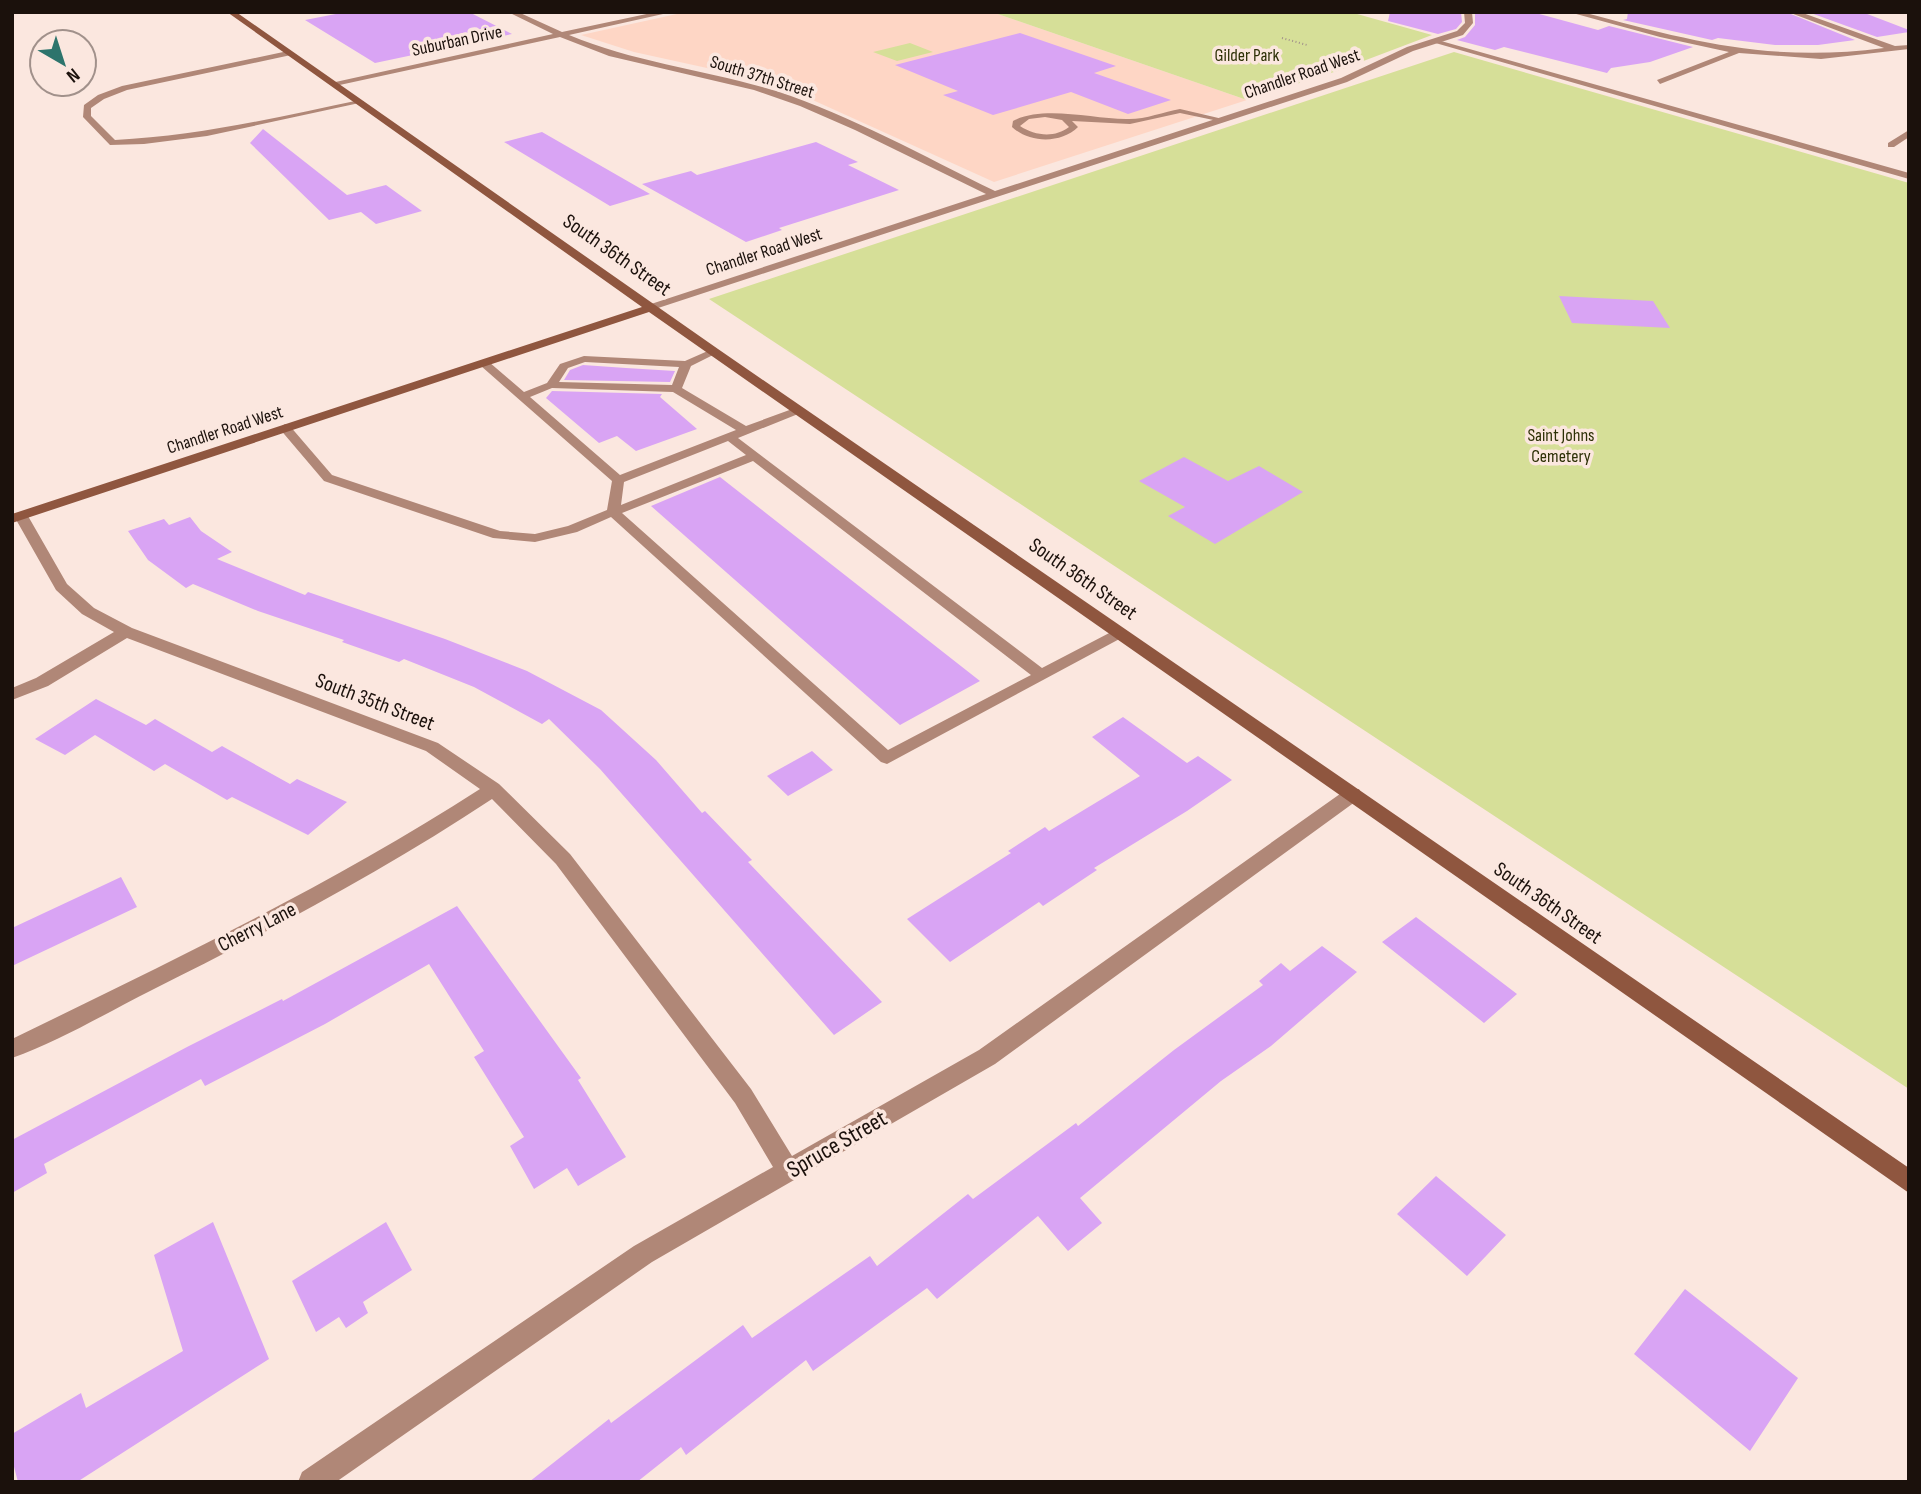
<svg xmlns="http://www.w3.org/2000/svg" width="1921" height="1494" font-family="'Sofia Sans Condensed',sans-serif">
<rect width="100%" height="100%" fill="#fbe7df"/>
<!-- built -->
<path fill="#fed6c5" d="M686 12H992L1247 100 994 182 795 92 748 77 634 52 581 35Z"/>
<!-- green -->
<path fill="#d6df98" d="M992 12H1350L1432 35 1337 71 1247 100Z
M910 43 933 52 897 61 873 52Z
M1454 52 1909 183V1089L709 299Z"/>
<!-- building -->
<path fill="#d9a4f4" d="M346 12H469L512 34 375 63 305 20Z
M1390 12H1461L1462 22 1456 29 1438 34 1388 21Z
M1475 12H1532L1598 30 1609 26 1693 47 1650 62 1611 68 1607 73 1504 47 1495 50 1457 40 1465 37 1475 25Z
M1628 12H1786L1855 40 1818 45H1775L1718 38 1712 40 1623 20 1627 19Z
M1808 12H1862L1909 30V32L1877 37Z
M1020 33 1116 66 1094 73 1171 100 1128 114 1071 92 993 115 943 95 958 91 895 65Z
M263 129 347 195 386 185 422 211 376 224 361 212 329 220 250 143Z
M542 132 650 194 610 206 504 142Z
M816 142 858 162 848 165 899 190 779 228 782 230 746 242 642 184 691 171 697 175Z
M1559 296 1653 301 1670 328 1572 323Z
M583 365 626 368 675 371 670 382 564 380 570 370Z
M552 391 662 394 660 397 697 429 636 451 617 436 599 443 546 398Z
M1184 457 1228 481 1259 466 1303 492 1215 544 1168 516 1185 507 1139 481Z
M720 477 980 681 900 725 651 506Z
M190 517 201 531 232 552 217 559 305 595 308 592 445 639 527 671 601 710 656 760 702 813 705 811 752 860 748 862 882 1002 834 1035 600 769 549 719 542 724 474 687 404 659 399 662 342 642 344 640 258 611 193 584 186 588 148 560 128 531 164 519 169 525Z
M96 699 146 725 155 719 212 752 222 746 290 784 297 779 347 802 308 835 232 797 227 800 165 764 154 771 95 735 65 755 35 739Z
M1123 717 1187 763 1198 756 1232 780 1187 811 1094 868 1097 870 1043 906 1039 902 950 962 907 919 1011 853 1008 851 1045 827 1049 831 1140 776 1092 737Z
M812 751 833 770 788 796 767 776Z
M121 877 137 907 12 966V928Z
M457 906 581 1078 578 1080 626 1157 578 1186 567 1168 534 1189 510 1146 524 1137 474 1057 484 1051 429 964 325 1024 205 1086 201 1079 44 1164 47 1173 12 1193V1140L187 1047 282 999 283 1001Z
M1416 917 1517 994 1484 1023 1382 942Z
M1322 946 1357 972 1271 1046 1221 1081 1080 1198 1102 1223 1068 1251 1038 1216 937 1299 927 1288 813 1371 806 1360 686 1455 681 1447 637 1482H529L609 1419 611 1423 743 1325 752 1338 870 1256 877 1266 968 1194 973 1199 1076 1123 1078 1126 1174 1050 1263 985 1259 981 1281 963 1290 971Z
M1436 1176 1506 1235 1467 1276 1397 1214Z
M213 1222 269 1359 77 1482H18L12 1459V1434L81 1393 86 1408 183 1351 154 1255Z
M386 1222 412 1270 363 1302 368 1313 346 1328 339 1317 316 1332 292 1281Z
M1685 1289 1798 1378 1750 1451 1634 1354Z"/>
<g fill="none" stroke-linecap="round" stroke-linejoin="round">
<!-- path -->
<path stroke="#a2928b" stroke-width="2" stroke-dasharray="1 2.5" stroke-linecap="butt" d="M1282 38 1307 45"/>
<!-- service -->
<path fill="#b08777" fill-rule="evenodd" d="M1434 39 1909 173V179L1432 42Z
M288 51 291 55 127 90 104 99 91 108V116L115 140C198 136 279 117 360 100L364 102 207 136 144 144 110 145 83 117 84 105 98 95 122 86Z
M1180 109 1227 120 1223 122 1180 113 1130 124 1072 121 1078 127C1061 144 1029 143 1012 127L1013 121C1044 105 1092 119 1126 119 1144 120 1163 112 1180 109ZM1045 117 1062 120 1069 127C1055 138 1035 136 1020 126L1029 119Z
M710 350 719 352 691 366 682 388 746 426 795 408H803V412L738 438 1042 668 1115 630H1125L1127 633 1125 636 887 764 881 762 611 517 577 532 535 542 493 538 324 481 279 428 285 424 289 425 332 475 500 531 535 534 568 526 607 510 612 481 481 366V362H489L524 392 547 383 560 364 584 356 685 361ZM585 362 679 367 672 385 559 382 568 368ZM552 388 673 392 736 430 620 475 530 397ZM728 441 746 455 621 505 624 482ZM753 461 1031 675 888 750 622 513Z"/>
<!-- minor -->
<path fill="#b08777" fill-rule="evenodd" d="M508 12H518L562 32 656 12H672L569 35C636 63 707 70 776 91 852 116 923 156 995 191L1341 78 1407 47 1457 31 1465 23 1464 12H1472L1473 23 1463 35 1413 51 1347 82 652 310 646 307 648 305 986 194 855 130 800 106 754 90 609 56 560 37 335 86 331 83 553 34Z
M1569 12H1582C1690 41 1771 63 1884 48L1788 12H1800L1895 46 1909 45V49L1821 59 1739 53 1660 84 1657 80 1729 52 1660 37Z
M1909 130V137L1894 147H1888V143Z
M21 512 28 516 67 584 94 608 132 628 438 743 499 784 570 854 751 1089 792 1156 979 1050 1347 789H1359L1362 794 1359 799 995 1064 652 1262 336 1482H298L302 1472 634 1246 773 1167 735 1103 556 864 492 799C383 871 268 932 152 990 106 1013 60 1041 12 1058V1039C172 961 331 885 480 789L426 751 127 638 48 686 12 700V688L36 678 114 632 82 614 56 590 14 516Z"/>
<!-- secondary -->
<path fill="#8f563f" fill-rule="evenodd" d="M227 12H236L718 349 1909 1168V1193L649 312 12 523V514L642 307Z"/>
</g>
<g text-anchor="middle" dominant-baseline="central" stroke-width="7" stroke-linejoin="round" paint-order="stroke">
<!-- far-street labels -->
<g font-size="18" fill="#1b110c" stroke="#fbe7df">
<text transform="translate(457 41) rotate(-12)">Suburban Drive</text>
<text transform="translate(1302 74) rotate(-19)">Chandler Road West</text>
<text transform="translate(762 77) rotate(17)">South 37th Street</text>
<text transform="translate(764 252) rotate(-18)">Chandler Road West</text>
<text transform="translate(225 430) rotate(-18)">Chandler Road West</text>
</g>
<!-- far-park labels -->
<g font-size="18" fill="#2d3006" stroke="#fbe7df">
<text x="1247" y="55">Gilder Park</text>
<text x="1561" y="435">Saint Johns<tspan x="1561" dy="21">Cemetery</tspan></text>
</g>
<!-- street labels -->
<g font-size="21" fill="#1b110c" stroke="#fbe7df">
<text transform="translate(617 255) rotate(35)">South 36th Street</text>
<text transform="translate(1083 579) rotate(35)">South 36th Street</text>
<text transform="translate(375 702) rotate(21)">South 35th Street</text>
<text transform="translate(1548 903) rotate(35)">South 36th Street</text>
<text transform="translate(257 927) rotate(-27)">Cherry Lane</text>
</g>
<!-- near-street labels -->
<g font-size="24" fill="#1b110c" stroke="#fbe7df">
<text transform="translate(837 1144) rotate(-30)">Spruce Street</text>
</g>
</g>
<!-- border -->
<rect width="1921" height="1494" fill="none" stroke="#1b110c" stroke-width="28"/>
<!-- north arrow -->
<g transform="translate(63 63) rotate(141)"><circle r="33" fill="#fbe7df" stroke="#a1918b" stroke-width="2"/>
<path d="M0-5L12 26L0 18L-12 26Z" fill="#2d746c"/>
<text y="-10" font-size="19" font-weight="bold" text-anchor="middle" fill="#1b110c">N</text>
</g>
</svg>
